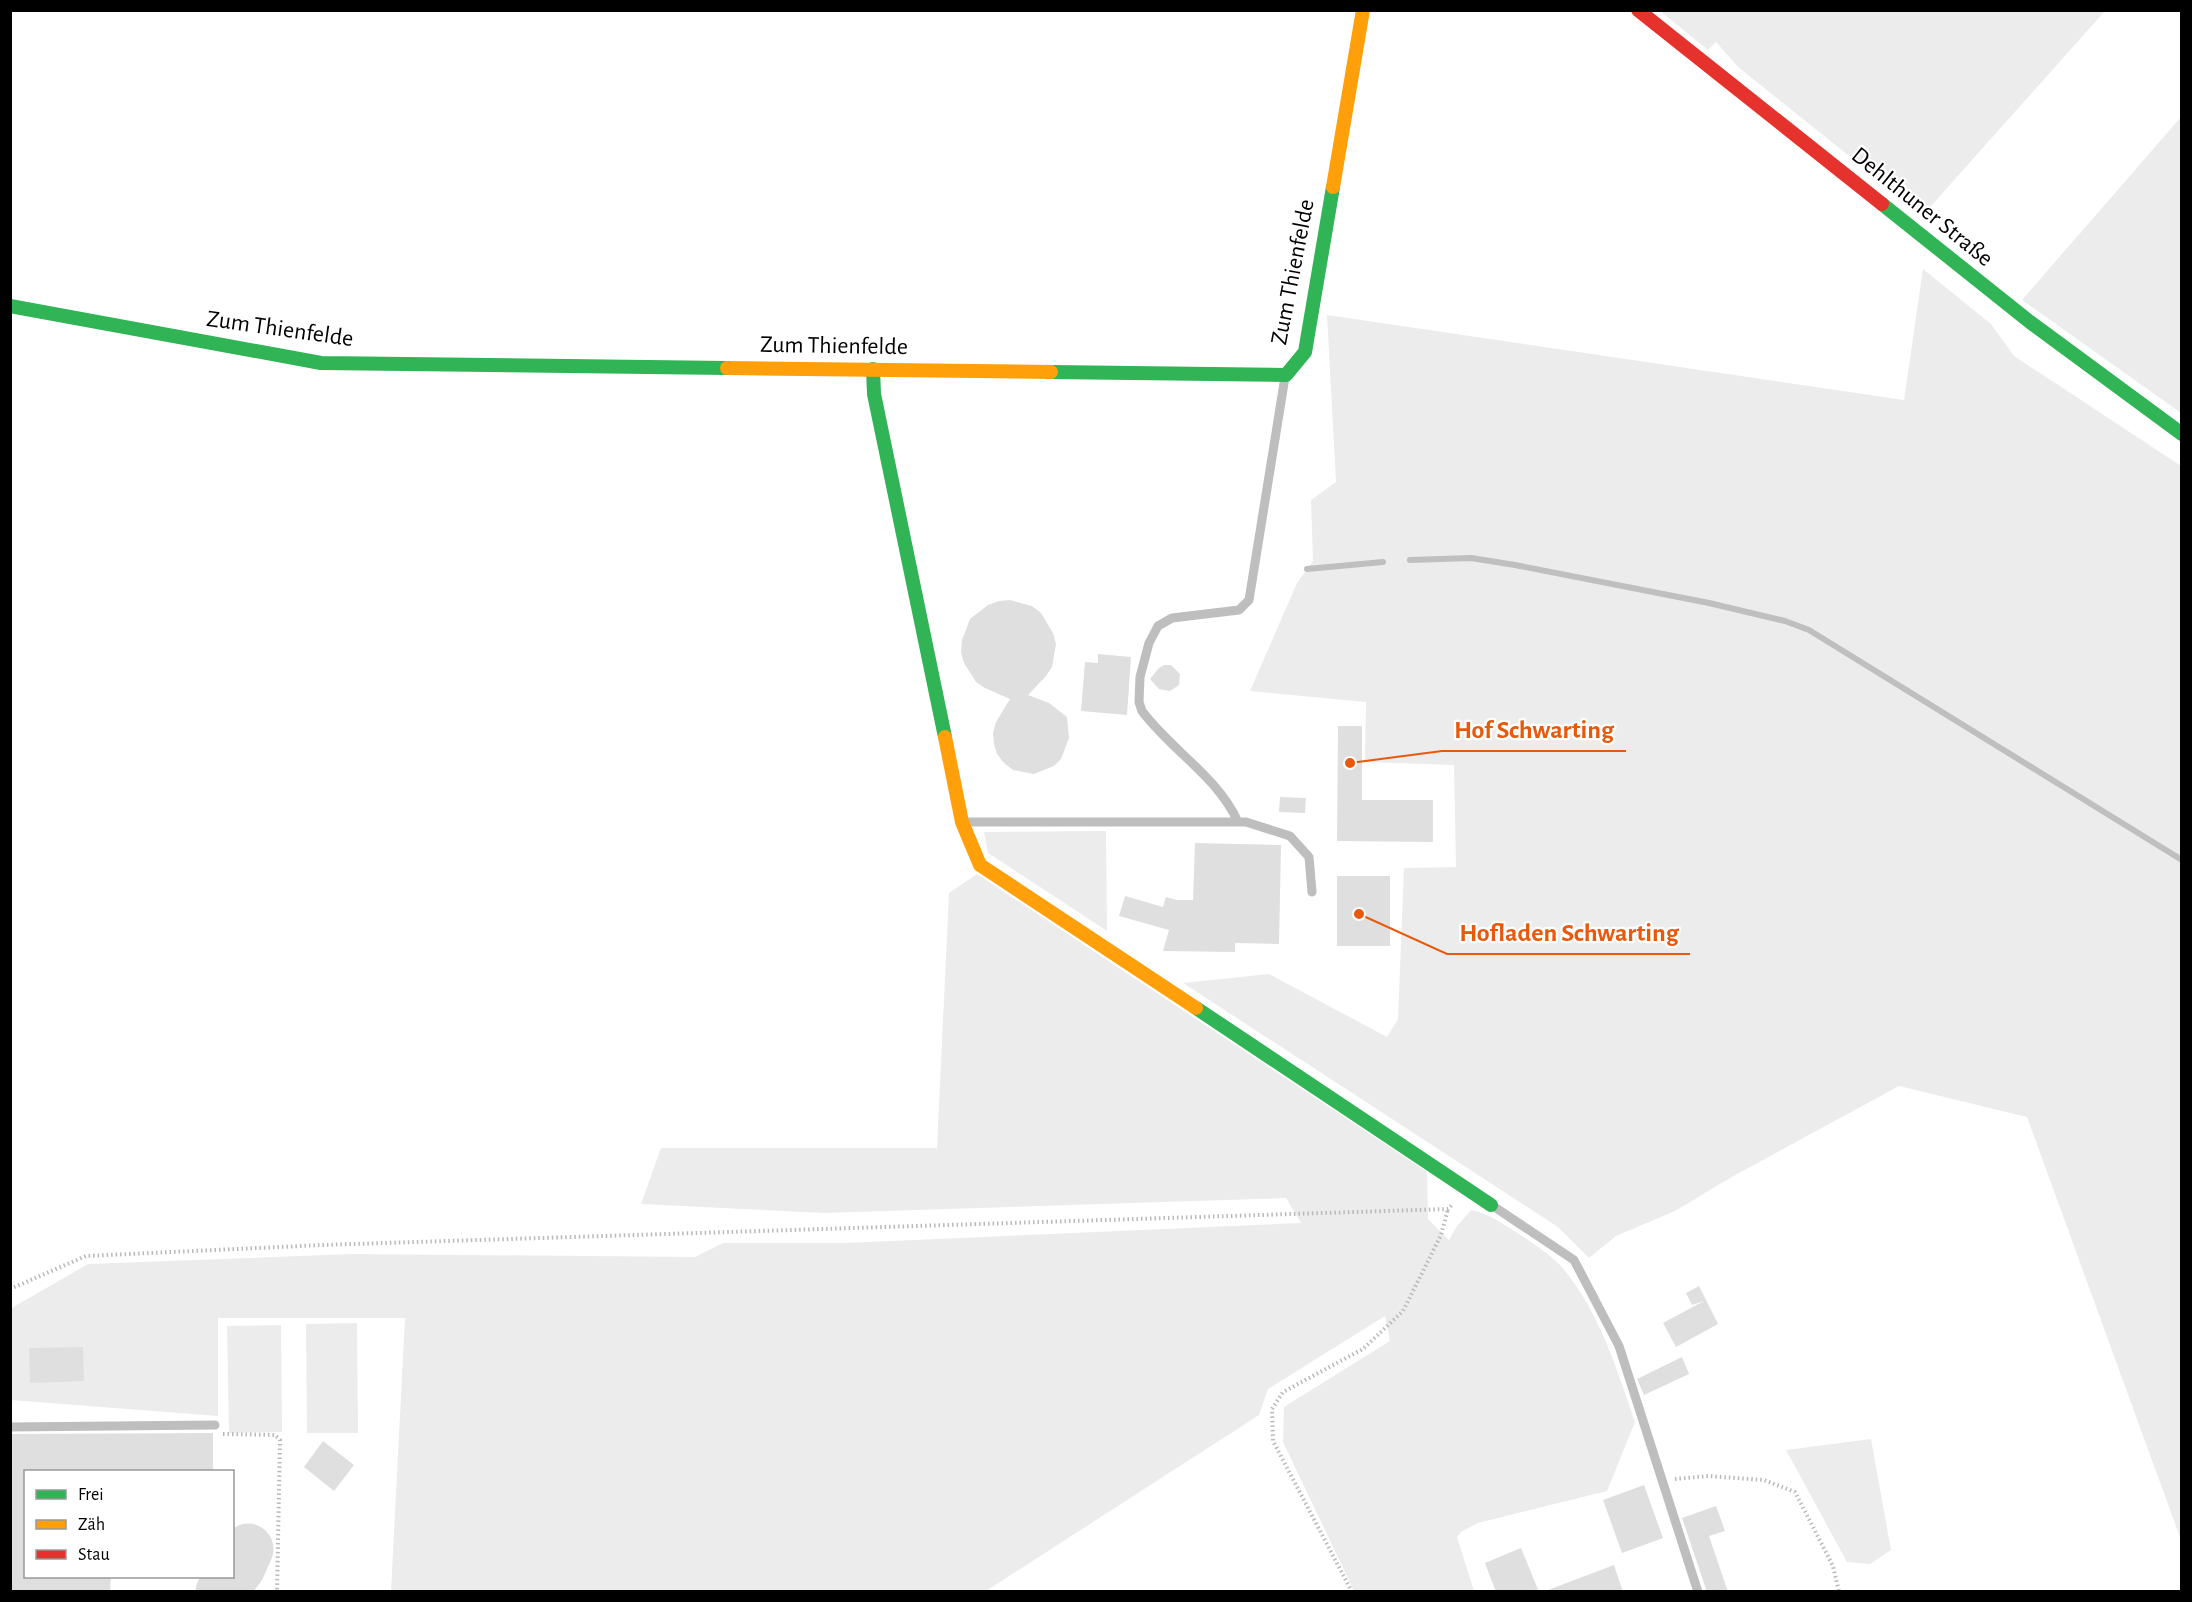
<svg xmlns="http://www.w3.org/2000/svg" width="2192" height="1602" font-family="'Alegreya Sans',sans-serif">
<rect width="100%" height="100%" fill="#fff"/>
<!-- green -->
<path fill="#ececec" d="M1660 11H2105L1923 215 1738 67 1716 42 1708 50Z
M2181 117V413L2022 300Z
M1923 269 1991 324 2014 356 2181 466V1540L2027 1117 1899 1086 1730 1178 1675 1211 1616 1236 1589 1258 1558 1227 1183 983 1269 974 1387 1037 1398 1019 1404 868 1456 867 1454 765 1365 762 1366 702 1250 691 1297 583 1313 561 1311 500 1336 482 1327 315 1904 400Z
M1106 831 1107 931 988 853 984 832Z
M977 874 1427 1172 1428 1219 1449 1240 1457 1226 1471 1210C1488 1213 1501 1223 1516 1232 1530 1241 1548 1253 1560 1265 1598 1308 1617 1369 1635 1422L1607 1491 1478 1523 1461 1532 1457 1537 1474 1591H1354L1283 1442 1284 1407 1390 1341 1385 1316 1268 1389 1259 1415 986 1591H391L405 1318H218V1416L11 1400 10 1309 88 1264 352 1254 695 1257 723 1243H846L1301 1223 1286 1198 824 1213 641 1204 661 1148H937L949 893Z
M357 1323 358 1433H307L306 1324Z
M281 1325 282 1432 229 1433 227 1326Z
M1871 1439 1891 1550 1870 1564 1847 1562 1786 1450Z"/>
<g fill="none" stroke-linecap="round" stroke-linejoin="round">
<!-- stream -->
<path stroke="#bfbfbf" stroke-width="6" d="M1410 560 1471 558 1515 565 1709 603 1785 621 1809 630 2182 860
M1307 569 1383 562"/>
<!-- taxiway -->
<path stroke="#dedede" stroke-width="51" d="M221 1592 240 1567 248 1549"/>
</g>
<!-- building -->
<path fill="#dfdfdf" d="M1010 600 1032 606 1041 613 1053 633 1056 644 1052 667 1046 676 1028 695 1049 703 1067 717 1069 738 1061 759 1054 766 1034 774 1013 770 1004 763 997 754 994 744 993 733 996 722 1010 699 985 688 976 682 964 663 961 652 962 640 970 619 988 605 999 601Z
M1098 654 1131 657 1127 715 1081 711 1085 662 1098 663Z
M1164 665H1171L1180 674 1179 685 1170 691 1159 689 1150 679 1159 668Z
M1338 726H1362V800H1433V842L1337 841Z
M1280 797 1306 798 1305 813 1279 812Z
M1195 843 1281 845 1279 944 1235 943V952L1163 951 1169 930 1119 916 1125 896 1163 907 1166 897 1177 900H1193Z
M1337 876H1390V946H1337Z
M1699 1286 1718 1324 1676 1347 1663 1323 1704 1301 1692 1305 1686 1293Z
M83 1347 84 1381 30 1383 29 1348Z
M1682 1357 1689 1374 1644 1395 1637 1379Z
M213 1433V1472H26V1576H111L110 1592H10V1434Z
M323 1441 354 1465 334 1491 304 1467Z
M1644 1485 1663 1538 1622 1553 1603 1500Z
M1716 1506 1725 1531 1709 1536 1728 1592H1707L1682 1518Z
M1521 1548 1539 1592H1496L1485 1563Z
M1614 1565 1623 1592H1548V1590Z"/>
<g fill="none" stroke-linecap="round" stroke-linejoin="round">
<!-- path -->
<path stroke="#b9b9b9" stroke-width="4" stroke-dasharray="1.5 3" stroke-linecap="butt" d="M10 1289 86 1256 322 1245 1448 1209 1452 1205
M223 1434 275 1435 280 1440 277 1592
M1675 1479 1708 1476 1764 1480 1795 1492 1833 1566 1839 1592
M1352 1592 1273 1441 1272 1409 1283 1392 1363 1349 1403 1311 1441 1235 1448 1209"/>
<!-- lane -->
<path stroke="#bebebe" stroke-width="9" d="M965 822H1246L1290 836 1309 857 1312 892
M1238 822C1217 776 1172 751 1142 711L1139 702 1140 677 1149 643 1158 626 1172 618 1239 610 1249 600 1285 377
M1493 1206 1574 1260 1619 1346 1698 1592
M10 1427 215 1425"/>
<!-- fast -->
<path stroke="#30b455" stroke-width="14" d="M1882 204 2030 322 2182 434
M10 306 321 363 727 368
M873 369 874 394 945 737
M1051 372 1286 375 1305 352 1333 187
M1196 1008 1491 1205"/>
<!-- slow -->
<path stroke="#ff9f0a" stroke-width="14" d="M1333 187 1363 10
M727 368 1051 372
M945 737 962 822 980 865 1196 1008"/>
<!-- jam -->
<path stroke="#e5322d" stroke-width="14" d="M1638 10 1882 204"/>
</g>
<g text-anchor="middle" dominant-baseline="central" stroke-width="4.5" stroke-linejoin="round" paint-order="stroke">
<!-- street labels -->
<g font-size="24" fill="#000" stroke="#fff">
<text transform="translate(1922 207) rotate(39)">Dehlthuner Straße</text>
<text transform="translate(1293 272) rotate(-79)">Zum Thienfelde</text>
<text transform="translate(280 329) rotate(8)">Zum Thienfelde</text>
<text transform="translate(834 346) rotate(1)">Zum Thienfelde</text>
</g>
</g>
<!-- callouts -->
<path fill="none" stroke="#e8590c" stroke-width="2" d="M1350 763L1442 751H1626M1359 914L1447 954H1690"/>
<g fill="#e8590c" stroke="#fff" stroke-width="2">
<circle cx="1350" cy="763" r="6"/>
<circle cx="1359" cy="914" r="6"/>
</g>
<g font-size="26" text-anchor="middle" font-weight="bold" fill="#e8590c" stroke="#fff" stroke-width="4.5" stroke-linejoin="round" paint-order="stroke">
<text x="1534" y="738">Hof Schwarting</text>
<text x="1569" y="941">Hofladen Schwarting</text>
</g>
<!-- border -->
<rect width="2192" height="1602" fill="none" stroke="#000000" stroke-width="24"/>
<!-- legend -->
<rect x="24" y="1470" width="210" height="108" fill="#ffffff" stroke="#999999" stroke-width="1.5"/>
<rect x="36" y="1490" width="30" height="9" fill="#30b455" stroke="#999999" stroke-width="1.5"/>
<text x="78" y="1500" font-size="18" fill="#000000">Frei</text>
<rect x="36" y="1520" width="30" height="9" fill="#ff9f0a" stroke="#999999" stroke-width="1.5"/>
<text x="78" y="1530" font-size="18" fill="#000000">Zäh</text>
<rect x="36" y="1550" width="30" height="9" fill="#e5322d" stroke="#999999" stroke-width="1.5"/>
<text x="78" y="1560" font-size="18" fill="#000000">Stau</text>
</svg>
